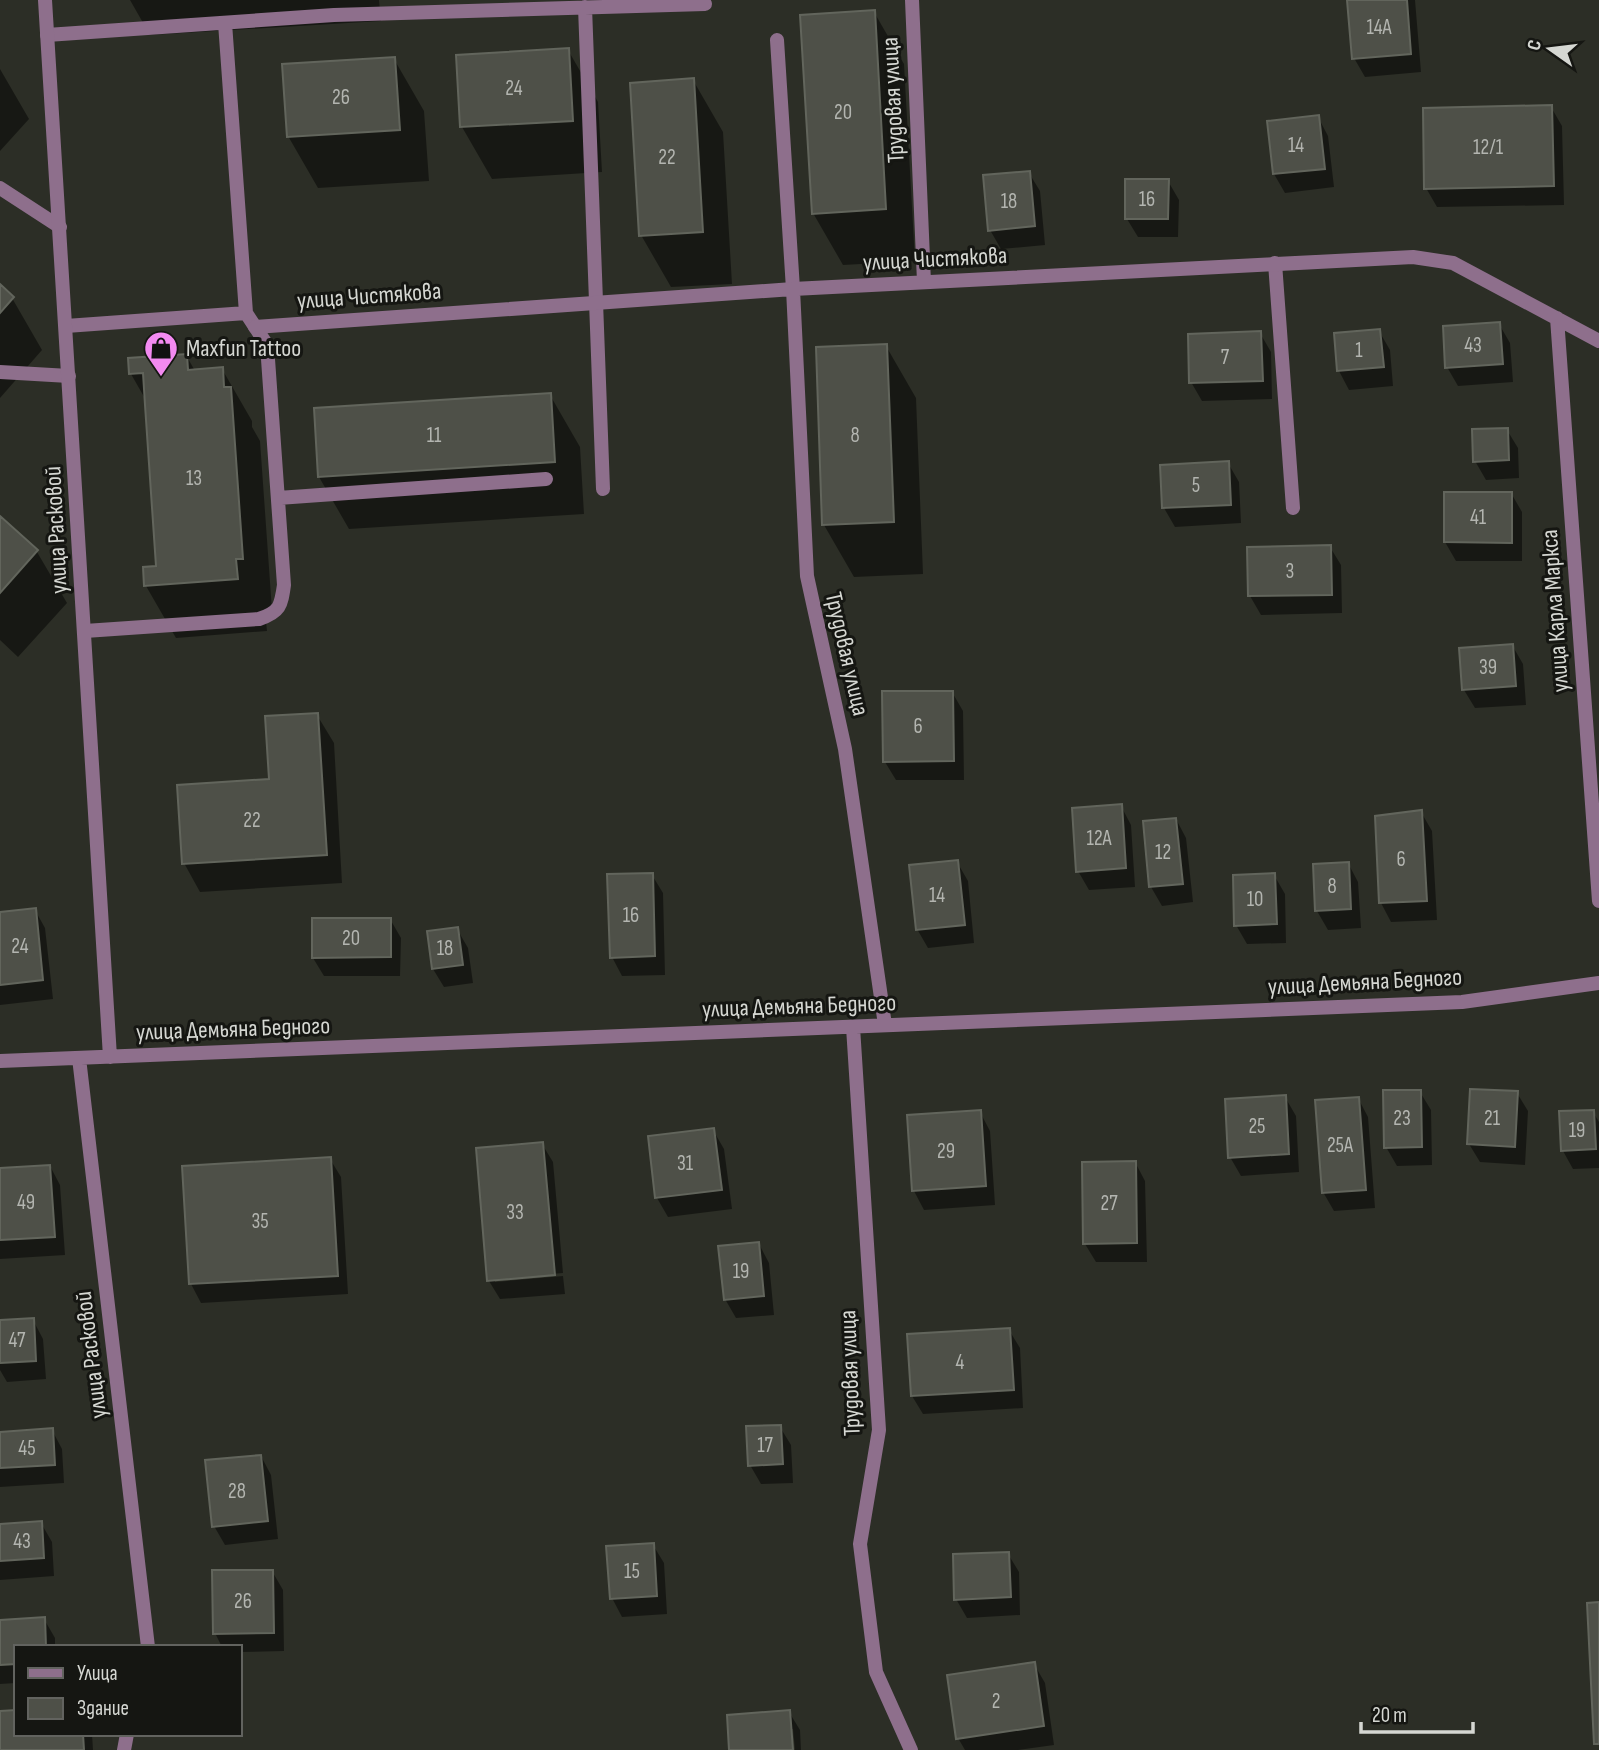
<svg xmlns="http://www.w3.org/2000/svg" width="1599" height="1750" font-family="'Sofia Sans Condensed',sans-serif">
<rect width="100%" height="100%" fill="#2c2e26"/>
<!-- shadow -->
<path fill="#0007" d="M130 0H379L381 21 150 35Z
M1349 0H1415L1421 72 1365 77 1354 58Z
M874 12 904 64 915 261 843 265 813 213Z
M568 50 598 102 602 172 492 179 462 127Z
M394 59 424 111 429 181 318 188 288 136Z
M0 69 29 119 0 151Z
M693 80 723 132 732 284 671 287 641 235Z
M1551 107 1562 126 1564 205 1437 207 1426 188Z
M1318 117 1328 136 1334 187 1285 193 1274 174 1269 122Z
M1029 173 1040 191 1045 245 1001 249 990 230Z
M1168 181 1179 200 1178 237H1138L1127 219Z
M0 287 12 298 42 350 0 398Z
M1499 324 1510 343 1513 382 1458 386 1447 367Z
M1379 331 1390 350 1393 386 1349 390 1339 371Z
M1260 333 1271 352 1272 399 1202 401 1191 382Z
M886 346 916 398 923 574 854 577 824 525Z
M186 355 195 371 222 369 252 421V427L260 441 272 610 265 611 267 631 176 638 146 586 158 567 147 402 131 374 130 360Z
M550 395 580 447 584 514 349 529 319 477 315 409Z
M1507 430 1518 448 1519 478 1486 480 1475 461Z
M1228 463 1239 482 1241 523 1175 527 1164 508Z
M1511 493 1522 512V561H1456L1445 542Z
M0 518 37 552 67 603 18 657 0 640Z
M1330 547 1341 565 1342 613 1261 615 1250 596Z
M1512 645 1523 664 1526 705 1475 708 1464 690Z
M952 692 963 711 964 780H896L885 762Z
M317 715 334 743 342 883 200 892 184 863 271 781Z
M1121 806 1131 825 1135 887 1089 890 1078 871Z
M1421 812 1432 831 1437 920 1391 922 1381 903Z
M1176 819 1186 838 1193 902 1162 906 1151 887Z
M957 862 968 881 974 943 928 948 917 929Z
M1348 863 1358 882 1361 928 1328 930 1317 911Z
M652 875 663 893 665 975 622 976 612 957Z
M1274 875 1285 894 1286 943 1247 944 1236 925Z
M35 910 45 928 53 999 0 1005V914Z
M390 919 401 938 400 976H324L313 958Z
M457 929 468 948 473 983 444 987 433 969Z
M1420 1092 1431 1110 1432 1165 1397 1166 1386 1147Z
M1517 1093 1528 1111 1525 1165 1480 1162 1469 1144Z
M1285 1097 1296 1116 1299 1172 1241 1176 1230 1157Z
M1358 1098 1368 1117 1375 1208 1334 1211 1323 1192Z
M980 1112 990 1131 995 1205 924 1210 914 1191Z
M1593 1112 1599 1122V1168L1573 1169 1563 1151Z
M713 1130 724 1149 732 1209 668 1217 657 1198 650 1138Z
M542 1144 553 1162 563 1273 495 1279V1282L563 1276 565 1294 500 1299 489 1281Z
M330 1159 341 1177 348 1294 201 1303 191 1284 184 1167Z
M1135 1162 1145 1181 1147 1262H1096L1085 1244Z
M50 1166 60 1185 65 1255 0 1259V1169Z
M759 1244 769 1263 774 1315 736 1318 725 1299Z
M33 1320 43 1339 46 1379 7 1382 0 1370V1322Z
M1009 1330 1020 1348 1023 1408 923 1414 912 1396Z
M780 1427 791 1445 793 1483 761 1484 750 1465Z
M52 1430 62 1449 64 1483 0 1487V1433Z
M261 1456 271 1475 278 1539 225 1545 214 1526Z
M41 1523 52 1542 54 1576 0 1580V1526Z
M653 1545 664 1563 667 1614 622 1617 612 1598Z
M1008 1554 1019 1572 1020 1615 967 1618 956 1599Z
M272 1571 283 1590 284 1651 240 1652V1647H222L215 1633Z
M44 1619 55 1638V1647H16V1683L0 1684V1621Z
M1034 1664 1045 1683 1054 1745 1018 1750H965L958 1738Z
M0 1712 16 1734H92L93 1750H0Z
M789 1712 800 1730 801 1750H795L793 1729H789L791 1750H731Z"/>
<!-- building -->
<path fill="#4e5048" stroke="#62655c" stroke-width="2" d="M1347 0H1407L1411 54 1352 59Z
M875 10 886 209 812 214 800 15Z
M569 48 573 121 460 127 456 55Z
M395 57 400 130 287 137 282 64Z
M694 78 703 232 639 236 630 83Z
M1552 105 1554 186 1424 189 1423 108Z
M1319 115 1325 169 1273 174 1267 121Z
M1030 171 1035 226 988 231 983 175Z
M1125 179H1169L1168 219H1125Z
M0 284 14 297 0 313Z
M1500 322 1503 364 1445 368 1443 326Z
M1380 329 1384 367 1337 371 1334 333Z
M1261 331 1263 381 1189 383 1188 334Z
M887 344 894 522 822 525 816 347Z
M187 354 188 370 223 367 224 387H231L243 559H236L238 579 144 586 143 567 156 566 145 405 143 373 129 374 128 358Z
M551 393 555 462 318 477 314 408Z
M1508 428 1509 460 1473 462 1472 429Z
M1229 461 1231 505 1162 508 1160 465Z
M1444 492H1512V543L1444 542Z
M0 516 38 550 0 593Z
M1331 545 1332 595 1248 596 1247 547Z
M1513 644 1516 686 1462 690 1459 648Z
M882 691H953L954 761 883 762Z
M318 713 327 855 182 864 177 785 269 779 265 716Z
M1122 804 1126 868 1076 872 1072 808Z
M1422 810 1427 901 1379 903 1375 816Z
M1176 818 1183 884 1149 887 1143 821Z
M958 860 965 925 916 930 909 865Z
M1349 862 1351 909 1315 911 1313 864Z
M653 873 655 956 610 958 607 874Z
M1275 873 1277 924 1234 926 1233 875Z
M36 908 43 980 0 985V912Z
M312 918H391V957L312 958Z
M458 927 463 965 432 969 427 931Z
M1470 1089 1518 1091 1515 1147 1467 1144Z
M1383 1090H1421L1422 1147 1384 1148Z
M1286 1095 1289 1154 1228 1158 1225 1099Z
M1359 1097 1366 1190 1322 1193 1315 1100Z
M981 1110 986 1186 912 1191 907 1115Z
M1594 1110 1596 1149 1561 1151 1559 1111Z
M714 1128 722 1190 655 1198 648 1136Z
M543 1142 555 1275 487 1281 476 1148Z
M331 1157 338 1276 189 1284 182 1166Z
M1136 1161 1137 1243 1083 1244 1082 1162Z
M50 1165 55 1237 0 1240V1168Z
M759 1242 764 1296 724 1300 718 1246Z
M34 1318 36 1361 0 1363V1320Z
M1010 1328 1014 1390 911 1396 907 1334Z
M781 1425 783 1464 748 1466 746 1426Z
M53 1428 55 1465 0 1468V1432Z
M261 1455 268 1521 212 1527 205 1460Z
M42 1521 44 1558 0 1561V1524Z
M654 1543 657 1596 610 1599 606 1546Z
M1009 1552 1011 1597 954 1600 953 1554Z
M212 1570H273L274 1633 213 1634Z
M1599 1602V1744H1594L1587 1603Z
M45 1617 46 1647H16V1664L0 1665V1620Z
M1035 1662 1044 1726 956 1739 947 1675Z
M16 1710V1734H83L84 1750H0V1711Z
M790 1710 793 1750H729L727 1715Z"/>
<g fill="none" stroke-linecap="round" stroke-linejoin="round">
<!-- lane -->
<path stroke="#8e6f8c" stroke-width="14" d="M585 7 603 489
M47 35 334 15 705 4
M777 40 793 289
M0 188 60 227
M1275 263 1293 508
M66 326 246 313
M0 372 69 376
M278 498 546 479
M85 631 259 619C280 612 281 606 284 585L267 345 246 313 225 23"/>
<!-- street -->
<path stroke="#8e6f8c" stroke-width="14" d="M45 0 110 1057
M912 0 924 282
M793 289 807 576 845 749 885 1025
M1557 318 1599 901
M255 327 793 289 1413 257 1453 263 1599 341
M853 1027 879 1430 860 1544 876 1672 911 1750
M79 1058 148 1647
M0 1061 1462 1002 1599 983
M124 1750 127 1734"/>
</g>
<!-- icons -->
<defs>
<g id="shop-pin" transform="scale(1.75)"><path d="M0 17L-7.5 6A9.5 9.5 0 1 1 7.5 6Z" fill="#f38af1" stroke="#151612"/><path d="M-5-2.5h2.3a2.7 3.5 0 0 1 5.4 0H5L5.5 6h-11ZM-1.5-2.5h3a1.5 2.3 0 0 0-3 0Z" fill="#111"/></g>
</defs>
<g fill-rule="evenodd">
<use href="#shop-pin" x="161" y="348"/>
</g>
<g text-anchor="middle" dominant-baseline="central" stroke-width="6" stroke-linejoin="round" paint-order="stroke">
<!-- number labels -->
<g font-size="21" fill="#b3b5b0">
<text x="1379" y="27">14А</text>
<text x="514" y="88">24</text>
<text x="341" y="97">26</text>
<text x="843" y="112">20</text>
<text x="1296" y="145">14</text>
<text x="1488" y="147">12/1</text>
<text x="667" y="157">22</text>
<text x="1147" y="199">16</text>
<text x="1009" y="201">18</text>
<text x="1473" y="345">43</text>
<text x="1359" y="350">1</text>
<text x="1225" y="357">7</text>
<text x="434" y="435">11</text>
<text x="855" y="435">8</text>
<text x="194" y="478">13</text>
<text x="1196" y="485">5</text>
<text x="1478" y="517">41</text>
<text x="1290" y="571">3</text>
<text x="1488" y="667">39</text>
<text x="918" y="726">6</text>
<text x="252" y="820">22</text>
<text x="1099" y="838">12А</text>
<text x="1163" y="852">12</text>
<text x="1401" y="859">6</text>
<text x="1332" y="886">8</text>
<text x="937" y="895">14</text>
<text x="1255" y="899">10</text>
<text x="631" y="915">16</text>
<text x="351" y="938">20</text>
<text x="20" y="946">24</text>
<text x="445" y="948">18</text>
<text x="1402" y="1118">23</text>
<text x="1492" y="1118">21</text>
<text x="1257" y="1126">25</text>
<text x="1577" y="1130">19</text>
<text x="1340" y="1145">25А</text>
<text x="946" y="1151">29</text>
<text x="685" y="1163">31</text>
<text x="26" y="1202">49</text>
<text x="1109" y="1203">27</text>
<text x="515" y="1212">33</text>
<text x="260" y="1221">35</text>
<text x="741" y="1271">19</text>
<text x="17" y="1340">47</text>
<text x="960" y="1362">4</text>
<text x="765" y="1445">17</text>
<text x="27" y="1448">45</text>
<text x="237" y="1491">28</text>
<text x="22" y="1541">43</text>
<text x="632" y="1571">15</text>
<text x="243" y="1601">26</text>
<text x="996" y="1701">2</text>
</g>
<!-- street labels -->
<g font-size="24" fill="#d5d7d2" stroke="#151612">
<text transform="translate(893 100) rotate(-93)">Трудовая улица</text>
<text transform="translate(935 259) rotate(-3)">улица Чистякова</text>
<text transform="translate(369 296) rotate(-4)">улица Чистякова</text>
<text transform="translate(56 530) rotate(-93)">улица Расковой</text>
<text transform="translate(1555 611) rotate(-94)">улица Карла Маркса</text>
<text transform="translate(847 654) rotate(77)">Трудовая улица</text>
<text transform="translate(1365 982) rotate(-3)">улица Демьяна Бедного</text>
<text transform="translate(799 1006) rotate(-2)">улица Демьяна Бедного</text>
<text transform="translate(233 1029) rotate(-2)">улица Демьяна Бедного</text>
<text transform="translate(91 1355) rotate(-97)">улица Расковой</text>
<text transform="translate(850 1373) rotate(-92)">Трудовая улица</text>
</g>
<!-- poi labels -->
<g font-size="24" fill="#d5d7d2" stroke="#151612" text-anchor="start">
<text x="186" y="348">Maxfun Tattoo</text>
</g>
</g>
<!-- legend -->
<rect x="14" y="1645" width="228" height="91" fill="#151612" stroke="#62635f" stroke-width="2"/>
<rect x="28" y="1668" width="35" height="10" fill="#8e6f8c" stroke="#62635f" stroke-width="2"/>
<text x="77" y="1680" font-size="21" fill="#d5d7d2">Улица</text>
<rect x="28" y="1698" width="35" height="21" fill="#4e5048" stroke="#62635f" stroke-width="2"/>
<text x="77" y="1715" font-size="21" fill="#d5d7d2">Здание</text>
<!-- north arrow -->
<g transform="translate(1550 49) rotate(284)" stroke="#151612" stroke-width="5" paint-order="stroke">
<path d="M0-5L12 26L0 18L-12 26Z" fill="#d5d7d2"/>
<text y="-10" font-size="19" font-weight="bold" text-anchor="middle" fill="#d5d7d2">С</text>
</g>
<!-- scale -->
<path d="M1361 1722v10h112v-10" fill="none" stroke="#d5d7d2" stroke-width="3.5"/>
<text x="1372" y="1722" font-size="21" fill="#d5d7d2" stroke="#151612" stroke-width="5" paint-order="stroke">20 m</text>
</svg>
